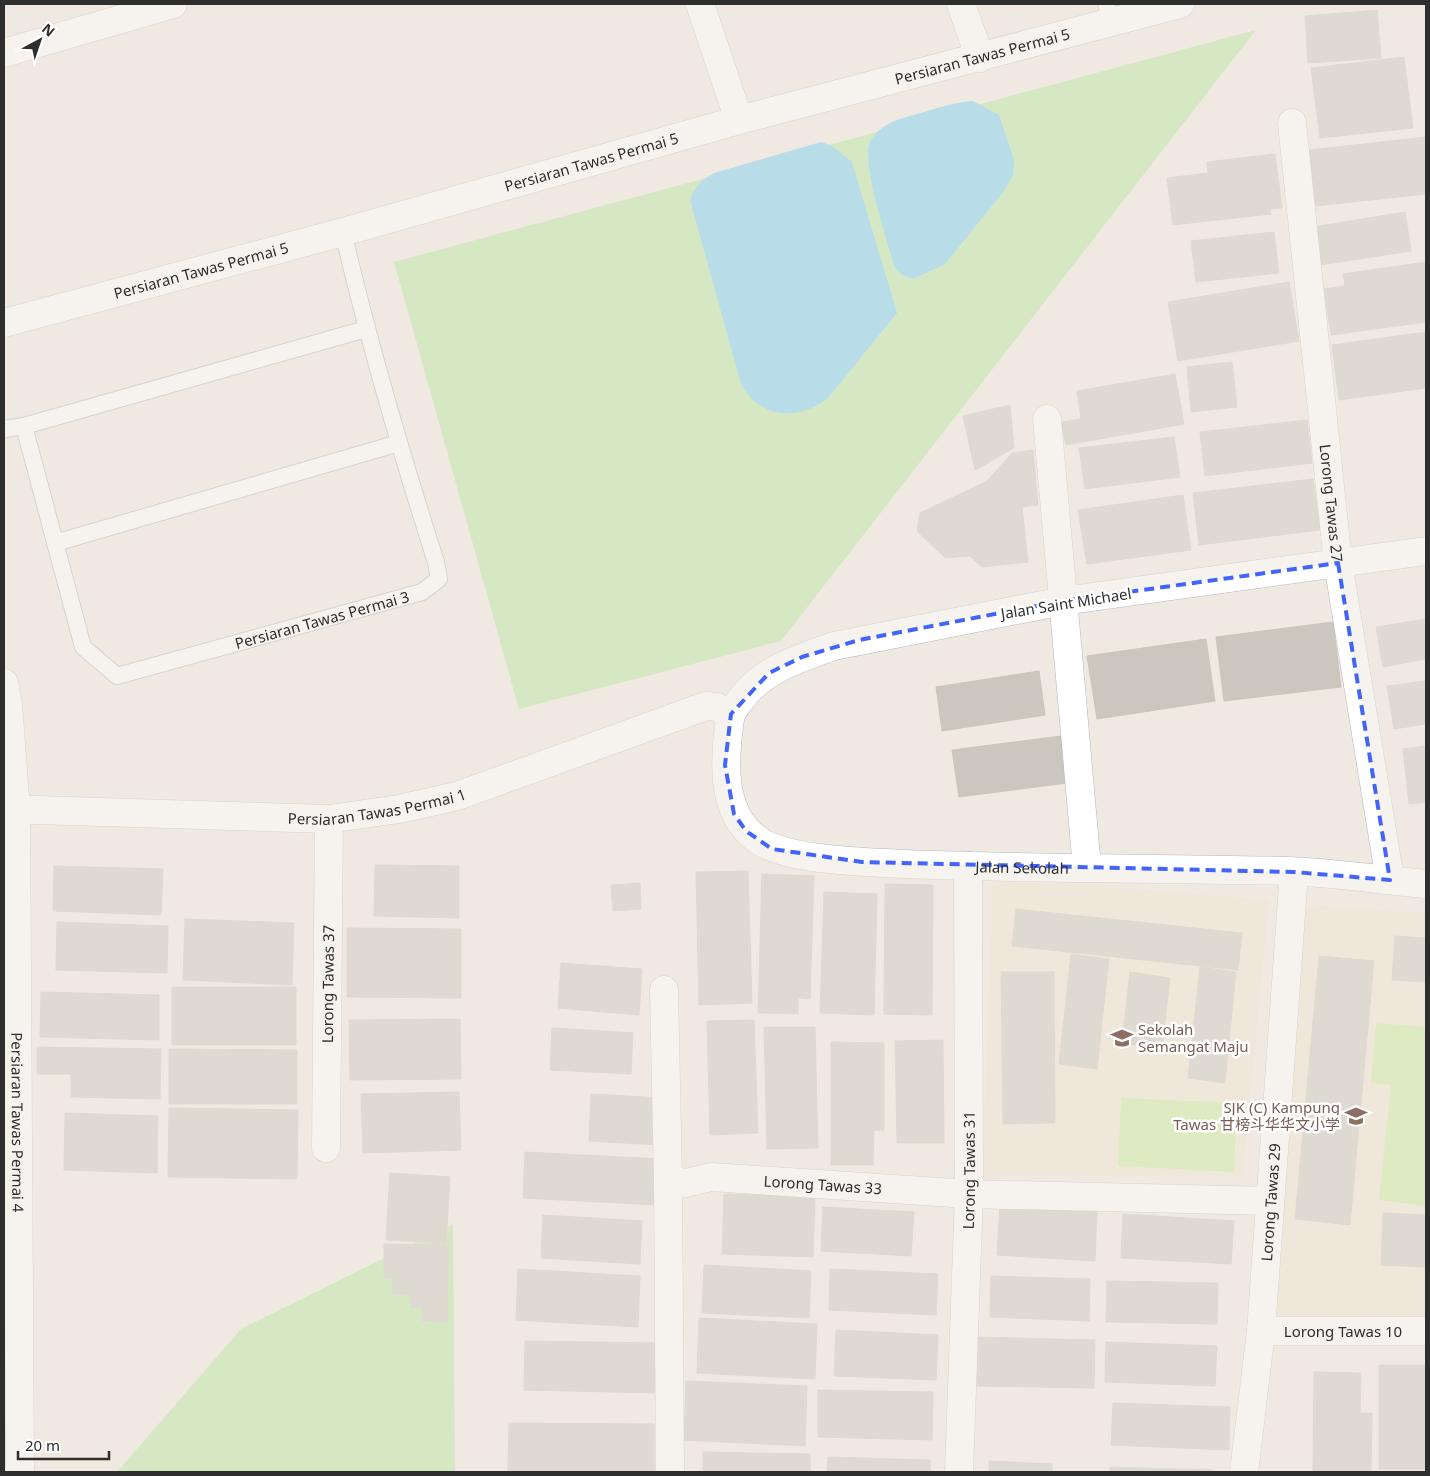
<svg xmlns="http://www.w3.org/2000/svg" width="1430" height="1476" font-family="'Noto Sans','Noto Sans SC',sans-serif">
<rect width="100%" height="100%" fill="#efe9e1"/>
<!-- education -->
<path fill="#f0e6d1" d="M993 877 1269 900 1243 1177 982 1175Z
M1302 904 1426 913V1320L1270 1318Z"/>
<!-- green -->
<path fill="#b6e59e" d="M1256 30 781 641 519 709 394 262Z
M453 1224 455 1472H117L241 1329Z"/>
<!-- pitch -->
<path fill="#c9ec9a" d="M1376 1023 1426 1027V1206L1379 1200 1391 1085 1371 1083Z
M1121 1098 1237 1103 1234 1172 1118 1166Z"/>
<!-- water -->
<path fill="#75cff0" d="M973 101 999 115 1014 160 1013 175 1004 191 945 264 913 279 902 275 894 266C888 241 859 159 871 140 882 123 899 119 917 114 935 109 954 102 973 101Z
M821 142 832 146 852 162 897 313 827 399C796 421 761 419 741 384L690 200C695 187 701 180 714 173Z"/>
<!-- building -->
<path fill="#cbc7bf" stroke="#cbc5ba" d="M1377 10 1381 58 1308 63 1305 16Z
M1404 57 1413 128 1320 138 1311 68Z
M1426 137V194L1315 206 1309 150Z
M1275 154 1282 208 1270 209 1271 214 1173 225 1167 178 1208 173 1207 162Z
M1405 212 1411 251 1320 265 1313 227Z
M1274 232 1279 273 1196 282 1191 241Z
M1426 262V322L1331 335 1324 289 1345 286 1343 274Z
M1289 282 1299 341 1178 361 1168 302Z
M1426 332V388L1339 400 1332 345Z
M1232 362 1237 407 1191 412 1187 367Z
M1175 374 1184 424 1066 445 1061 422 1081 419 1077 391Z
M1010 405 1014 448 975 470 963 416Z
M1307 420 1312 463 1205 476 1200 432Z
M1174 437 1180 477 1085 489 1079 448Z
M1033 450 1038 505 1022 507 1028 562 982 567 970 556 945 558 917 531 920 513 987 481 1012 453Z
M1313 479 1320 530 1199 545 1193 493Z
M1183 495 1191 550 1087 564 1078 510Z
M1426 619V659L1383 667 1376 627Z
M1333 622 1341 687 1224 701 1216 637Z
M1206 639 1215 701 1097 719 1087 656Z
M1039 671 1045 715 942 731 936 687Z
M1426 681V724L1394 729 1387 686Z
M1061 736 1067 783 959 797 952 750Z
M1426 746V802L1409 804 1403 749Z
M375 865 459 866V918L374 916Z
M54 866 163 869 161 915 53 911Z
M748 871 752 1003 699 1005 696 872Z
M762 874 814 876 810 999 798 998V1014L758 1013Z
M640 883 641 909 613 911 611 885Z
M885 884 933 885 932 1015 884 1014Z
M824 892 877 894 874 1015 820 1013Z
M1016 909 1242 933 1238 970 1012 946Z
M185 919 294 923 292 985 183 980Z
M57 922 168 926 167 973 56 970Z
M347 928 461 929V998L347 997Z
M1395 936 1426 938V982L1392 980Z
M1071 954 1109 959 1097 1069 1059 1064Z
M1319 956 1374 961 1350 1225 1295 1219Z
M561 963 642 969 639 1015 558 1008Z
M1200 967 1236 972 1225 1083 1188 1078Z
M1001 972H1054L1055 1123 1003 1124Z
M1130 972 1170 978 1162 1048 1122 1043Z
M172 987H296V1045H172Z
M41 992 159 995V1040L40 1037Z
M460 1019 461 1079 350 1080 349 1020Z
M754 1020 758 1133 710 1135 707 1021Z
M764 1027H815L818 1148 767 1149Z
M552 1028 633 1033 631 1074 550 1070Z
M943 1040 944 1143H897L895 1041Z
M831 1042 884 1043V1130H874L873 1165H831Z
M37 1047 161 1049 160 1099 71 1097V1074H37Z
M169 1049 297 1050V1104H169Z
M459 1092 461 1150 363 1153 361 1094Z
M591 1094 662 1098 659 1145 589 1141Z
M169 1108 298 1110 297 1179 168 1177Z
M65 1113 158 1116 157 1173 64 1170Z
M525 1152 660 1159 658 1205 523 1198Z
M390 1173 450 1177 446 1243 386 1240Z
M724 1194 815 1197 813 1257 722 1254Z
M1000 1205 1097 1211 1095 1261 997 1255Z
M823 1207 914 1212 911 1256 821 1251Z
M1383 1213 1426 1215V1267L1381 1265Z
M1123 1214 1234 1221 1231 1264 1121 1258Z
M543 1215 642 1221 640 1264 541 1258Z
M384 1244 448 1245 447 1322 422 1321V1308L411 1307V1295L392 1294 393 1278H384Z
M704 1265 811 1271 809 1318 702 1313Z
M518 1269 640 1276 638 1327 516 1320Z
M830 1269 938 1274 936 1315 829 1310Z
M991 1276 1090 1279 1089 1321 990 1317Z
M1107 1281 1218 1283 1217 1324 1106 1322Z
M699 1318 817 1324 815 1379 697 1373Z
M836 1330 938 1335 936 1380 834 1376Z
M976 1337 1095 1340 1094 1388 976 1386Z
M525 1341 657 1343V1393L524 1390Z
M1106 1342 1217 1346 1215 1386 1105 1382Z
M1379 1365H1425L1426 1469H1379Z
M1314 1372 1361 1373 1360 1413H1372L1371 1472H1313Z
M686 1381 807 1386 805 1446 684 1440Z
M818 1390 933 1392 932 1440 818 1437Z
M1113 1403 1230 1407 1229 1450 1111 1445Z
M509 1423 654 1424V1472H508Z
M703 1452 810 1454V1472H703Z
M828 1457 930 1460V1472H827Z
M989 1461 1052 1464V1472H989Z
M1110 1467 1212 1470V1472H1110Z"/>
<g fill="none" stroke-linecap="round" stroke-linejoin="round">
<!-- lane casing -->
<g stroke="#b4b7c1" stroke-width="18">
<g id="lane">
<path d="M1106 4 1112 22"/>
<path id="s1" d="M24 426 83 647 117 676 422 592 439 579 436 562C401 453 369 343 343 232"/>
<path d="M4 429 24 426 366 329"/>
<path d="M55 543 399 443"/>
</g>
</g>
<!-- street casing -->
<g stroke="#b4b7c1" stroke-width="29">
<g id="street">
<path d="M700 4 739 120"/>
<path d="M961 4 980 58"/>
<path d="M4 53 173 4"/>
<path id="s2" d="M1292 123 1338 563 1390 880"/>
<path id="s3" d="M4 323 343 232 739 120 1180 4"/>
<path d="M1047 419 1087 868"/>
<path id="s4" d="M1426 551 1063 601 834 646C799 658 761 670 739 702 735 708 731 712 730 719 724 760 720 813 758 840 787 861 867 862 905 864 1033 869 1162 868 1290 871 1336 873 1381 880 1426 884"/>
<path id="s5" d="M4 683 8 704 16 810 20 1472"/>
<path id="s6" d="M4 809 329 819 399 809 457 796 706 706 717 707 731 714"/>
<path d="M664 990 668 1180"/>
<path id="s7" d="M326 1148 329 819"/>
<path id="s8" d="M1261 1331H1426"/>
<path id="s9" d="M670 1472 668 1180 686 1183 711 1177 969 1194 1270 1201"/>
<path id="s10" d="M959 1472 969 1194 968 866"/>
<path id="s11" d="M1244 1472 1261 1331 1294 872"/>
</g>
</g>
<!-- lane -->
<use href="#lane" stroke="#fff" stroke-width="16"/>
<!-- street -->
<use href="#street" stroke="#fff" stroke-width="28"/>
</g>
<!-- marked area -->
<path d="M0 0H1430V1476H0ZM1338 563 1390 880 1294 872 862 862 772 849 746 831 734 814 725 765 731 714 769 673 802 657 859 640 1063 601Z" fill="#efe9e1" fill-opacity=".55" fill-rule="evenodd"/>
<path fill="none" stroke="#4264fb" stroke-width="4" stroke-dasharray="10 6" stroke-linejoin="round" d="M1338 563 1390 880 1294 872 862 862 772 849 746 831 734 814 725 765 731 714 769 673 802 657 859 640 1063 601Z"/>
<!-- icons -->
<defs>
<g id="school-bare" transform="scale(1.725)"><path d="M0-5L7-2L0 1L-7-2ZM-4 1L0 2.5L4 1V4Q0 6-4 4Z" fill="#8d6e63" stroke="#fff" stroke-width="2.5" paint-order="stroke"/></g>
</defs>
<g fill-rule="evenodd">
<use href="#school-bare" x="1122" y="1038"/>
<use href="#school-bare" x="1356" y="1116"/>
</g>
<g text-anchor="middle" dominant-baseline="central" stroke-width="5" stroke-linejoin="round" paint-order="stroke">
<!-- street labels -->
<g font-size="15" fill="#2e2e2e" stroke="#fff">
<text stroke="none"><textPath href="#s3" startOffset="1014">Persiaran Tawas Permai 5</textPath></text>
<text stroke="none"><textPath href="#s3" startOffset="609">Persiaran Tawas Permai 5</textPath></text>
<text stroke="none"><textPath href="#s3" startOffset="204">Persiaran Tawas Permai 5</textPath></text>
<text stroke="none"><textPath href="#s2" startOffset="382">Lorong Tawas 27</textPath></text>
<text transform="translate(1066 603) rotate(-9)">Jalan Saint Michael</text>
<text stroke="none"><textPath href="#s1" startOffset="486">Persiaran Tawas Permai 3</textPath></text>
<text stroke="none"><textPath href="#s6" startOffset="374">Persiaran Tawas Permai 1</textPath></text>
<text stroke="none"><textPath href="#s4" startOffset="1130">Jalan Sekolah</textPath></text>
<text stroke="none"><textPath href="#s7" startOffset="164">Lorong Tawas 37</textPath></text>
<text stroke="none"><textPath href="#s5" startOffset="440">Persiaran Tawas Permai 4</textPath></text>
<text stroke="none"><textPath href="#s10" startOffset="302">Lorong Tawas 31</textPath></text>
<text stroke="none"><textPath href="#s9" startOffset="448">Lorong Tawas 33</textPath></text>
<text stroke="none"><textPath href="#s11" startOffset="271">Lorong Tawas 29</textPath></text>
<text stroke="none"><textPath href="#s8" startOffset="82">Lorong Tawas 10</textPath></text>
</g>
<!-- education labels -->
<g font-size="15" fill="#785e54" stroke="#fff" text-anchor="start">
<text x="1138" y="1029">Sekolah<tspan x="1138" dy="17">Semangat Maju</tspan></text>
<text x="1340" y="1107" text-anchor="end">SJK (C) Kampung<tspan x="1340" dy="17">Tawas 甘榜斗华华文小学</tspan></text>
</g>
</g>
<!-- border -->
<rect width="1430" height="1476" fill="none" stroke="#2e2e2e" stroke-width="10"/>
<!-- north arrow -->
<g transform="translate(40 40) rotate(40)" stroke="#ffffff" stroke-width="4" paint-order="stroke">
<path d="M0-4L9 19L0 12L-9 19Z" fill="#2e2e2e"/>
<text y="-8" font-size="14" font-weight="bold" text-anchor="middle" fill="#2e2e2e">N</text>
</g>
<!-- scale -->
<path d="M18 1451v8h91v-8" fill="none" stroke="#2e2e2e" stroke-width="2.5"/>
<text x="25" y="1451" font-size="15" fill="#2e2e2e" stroke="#ffffff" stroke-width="4" paint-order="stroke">20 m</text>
</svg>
